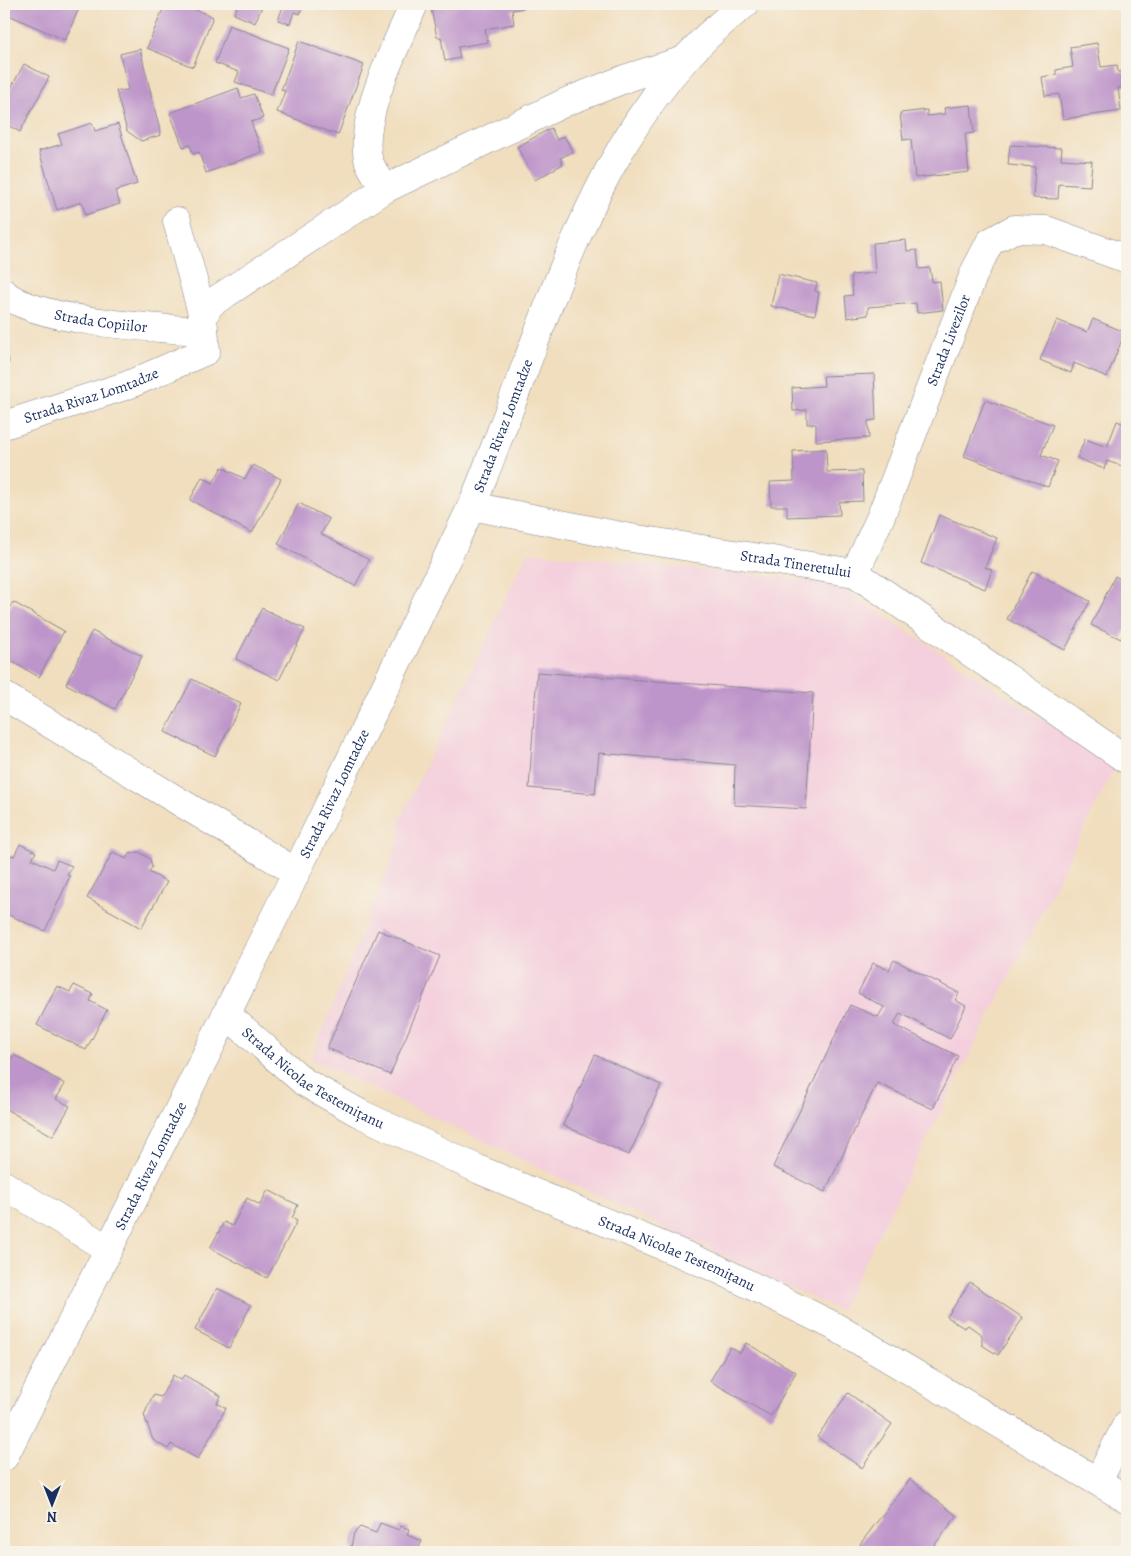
<svg xmlns="http://www.w3.org/2000/svg" width="1131" height="1556" font-family="Alegreya,serif">
<rect width="100%" height="100%" fill="#f7f3e8"/>
<filter id="ink" filterUnits="userSpaceOnUse"><feTurbulence type="fractalNoise" baseFrequency=".02" numOctaves="2"/><feDisplacementMap in="SourceGraphic" scale="10" xChannelSelector="R" yChannelSelector="G"/><feConvolveMatrix kernelMatrix="1 2 1 2 8 2 1 2 1" color-interpolation-filters="sRGB"/></filter>
<filter id="wash" filterUnits="userSpaceOnUse"><feTurbulence type="fractalNoise" baseFrequency=".0096" numOctaves="4" result="noise"/><feDisplacementMap in="SourceGraphic" scale="20" xChannelSelector="R" yChannelSelector="G"/><feGaussianBlur stdDeviation="1.12" result="paint"/><feColorMatrix in="noise" values="0 0 0 0 0 0 0 0 0 0 0 0 0 0 0 0 0 1.4 0 .05"/><feComposite in="paint" operator="in"/></filter>
<g filter="url(#wash)">
<rect width="100%" height="100%" fill="#f1debe"/>
<!-- built -->
<path fill="#f4cfdd" d="M528 552 834 583 1115 767 840 1311 311 1059 401 835 399 822Z"/>
<g id="blocks">
<!-- building -->
<path fill="#be95ca" d="M4 4H81L65 40 4 13Z
M165 4H182L213 17 193 67 147 48Z
M238 4H263L255 23 234 14Z
M284 4H303L300 14 294 12 290 24 278 20Z
M430 4H524V8L512 10 514 24 485 29 488 42 458 47 460 58 445 61 441 37H437Z
M229 25 289 48 271 95 235 82 239 72 215 63Z
M299 41 364 65 338 135 277 112 285 91 281 90Z
M1097 43 1101 67 1117 65 1118 72 1127 71V86L1118 88 1121 111 1063 119 1059 94 1045 96 1042 77 1056 75V70L1073 67 1070 47Z
M140 49 161 135 141 141 127 131 116 91 128 90 120 54Z
M24 64 49 77 20 132 4 123V101Z
M238 88 241 98 254 94 263 118 251 122 262 152 206 173 199 152 193 154 190 145 183 147 170 113Z
M971 105 974 133 965 134 969 172 915 178 911 139 903 140 900 113 927 110V116L945 114 944 108Z
M92 123 95 131 118 124 137 184 115 191 120 204 85 215 82 202 57 210 39 151 62 144 58 134Z
M551 128 557 140 564 136 573 152 560 158 563 164 535 180 517 147Z
M1010 145 1062 148 1061 159 1092 161 1090 186 1059 184 1058 199 1033 198 1035 167 1008 165Z
M906 240 907 251 917 250 919 269 930 268 932 282 940 281 943 310 917 313 916 303 868 307V315L847 318 845 296 853 295 851 275 875 273 873 243Z
M778 274 817 283 815 291 819 292 815 315 771 306Z
M1093 319 1125 332 1107 377 1074 363 1071 373 1040 360 1057 320 1087 332Z
M4 352 7 353 9 362 5 370 7 376H4Z
M874 374 876 420 868 421 869 438 816 441V424H807V410L793 411 792 388 824 386 823 376Z
M985 400 1053 425 1041 455 1058 461 1048 487 964 456Z
M1117 421 1127 425V468L1107 461 1104 469 1077 458 1085 439 1107 447Z
M826 449 827 472 862 471 863 501 839 502 840 515 787 517V506H771L770 482 794 481 793 451Z
M253 465 281 479 252 533 190 500 202 477 213 483 222 467 245 479Z
M299 503 329 519 321 534 369 560 355 586 278 544Z
M939 515 997 538 985 567 992 570 985 589 921 563Z
M1032 571 1090 601 1065 650 1007 619Z
M1115 576 1127 583V626L1121 639 1091 625Z
M13 602 64 631 39 677 4 657V618Z
M262 608 305 629 279 680 236 659Z
M92 631 142 656 115 709 66 684Z
M537 672 813 693 806 809 734 805 735 765 599 753 595 794 529 788Z
M192 679 241 704 215 756 165 732Z
M20 844 36 852 32 859 53 869 57 860 72 866 67 875 70 876 45 931 4 913V871L11 855 14 856Z
M113 852 126 859 129 854 139 852 150 859 152 867 149 872 167 882 141 928 87 898Z
M378 930 440 956 390 1075 327 1048Z
M894 960 959 993 955 1000 966 1006 950 1039 900 1013 894 1025 958 1056 933 1109 877 1083 825 1192 773 1167 850 1005 878 1017 884 1007 858 993 873 963 889 970Z
M74 985 93 994 90 1001 107 1010 86 1050 37 1025 57 986 70 992Z
M14 1055 65 1084 56 1099 70 1106 53 1136 4 1108V1073Z
M595 1055 661 1085 629 1155 563 1125Z
M268 1190 298 1205 292 1218 297 1221 267 1278 210 1248 224 1222 232 1226 247 1198 260 1205Z
M970 1282 1023 1318 998 1355 982 1345V1335L968 1325 964 1328 947 1317Z
M217 1288 251 1305 229 1348 195 1330Z
M746 1343 796 1372 771 1416 710 1381 730 1347 740 1353Z
M173 1375 181 1380 184 1375 221 1396 217 1403 226 1408 198 1459 171 1444 168 1449 153 1440 144 1415 153 1395 161 1397Z
M848 1393 892 1424 862 1468 817 1437Z
M910 1479 957 1516 929 1552H871L860 1544Z
M380 1523 399 1530 401 1526 409 1529 407 1535 422 1541 417 1552H354L351 1547 354 1533 360 1527 376 1533Z"/>
</g>
</g>
<g filter="url(#ink)">
<use href="#blocks" fill-opacity="0" stroke="#86868e" stroke-width="1"/>
<g fill="none" stroke-linecap="round" stroke-linejoin="round">
<!-- minor casing -->
<g stroke="#86868e" stroke-width="29">
<g id="minor">
<path d="M385 189C380 181 373 171 369 162 356 121 398 43 414 4"/>
<path d="M177 221 203 317"/>
<path id="s1" d="M4 293C36 322 157 328 203 331"/>
<path id="s2" d="M4 425 128 385 206 351 203 317 210 304 385 189 566 102 627 78 684 60"/>
<path id="s3" d="M472 506 625 537 855 573 1127 760"/>
<path id="s4" d="M855 573 881 516 975 271 990 242 1014 229 1046 230 1127 259"/>
<path d="M4 696 296 872"/>
<path id="s5" d="M226 1014 304 1082 359 1113 480 1170 718 1269 834 1326 1127 1499"/>
<path d="M4 1185 108 1249"/>
<path id="s6" d="M4 1457C101 1263 200 1070 295 875 353 756 409 637 466 518 479 491 489 462 500 434 559 282 609 106 745 4"/>
<path d="M1098 1481 1127 1424"/>
</g>
</g>
<!-- minor -->
<use href="#minor" stroke="#fff" stroke-width="28"/>
</g>
</g>
<g text-anchor="middle" dominant-baseline="central" stroke-width="4" stroke-linejoin="round" paint-order="stroke">
<!-- street labels -->
<g font-size="15" fill="#1b2f5e" stroke="#f7f3e8">
<text stroke="none"><textPath href="#s1" startOffset="102">Strada Copiilor</textPath></text>
<text stroke="none"><textPath href="#s4" startOffset="251">Strada Livezilor</textPath></text>
<text stroke="none"><textPath href="#s2" startOffset="92">Strada Rivaz Lomtadze</textPath></text>
<text stroke="none"><textPath href="#s6" startOffset="1146">Strada Rivaz Lomtadze</textPath></text>
<text stroke="none"><textPath href="#s3" startOffset="329">Strada Tineretului</textPath></text>
<text stroke="none"><textPath href="#s6" startOffset="741">Strada Rivaz Lomtadze</textPath></text>
<text stroke="none"><textPath href="#s5" startOffset="109">Strada Nicolae Testemițanu</textPath></text>
<text stroke="none"><textPath href="#s6" startOffset="326">Strada Rivaz Lomtadze</textPath></text>
<text stroke="none"><textPath href="#s5" startOffset="514">Strada Nicolae Testemițanu</textPath></text>
</g>
</g>
<!-- margin -->
<rect width="1131" height="1556" fill="none" stroke="#f7f3e8" stroke-width="20"/>
<!-- north arrow -->
<g transform="translate(52 1504) rotate(180)" stroke="#f7f3e8" stroke-width="4" paint-order="stroke">
<path d="M0-4L9 19L0 12L-9 19Z" fill="#1b2f5e"/>
<text y="-8" font-size="14" font-weight="bold" text-anchor="middle" fill="#1b2f5e">N</text>
</g>
</svg>
